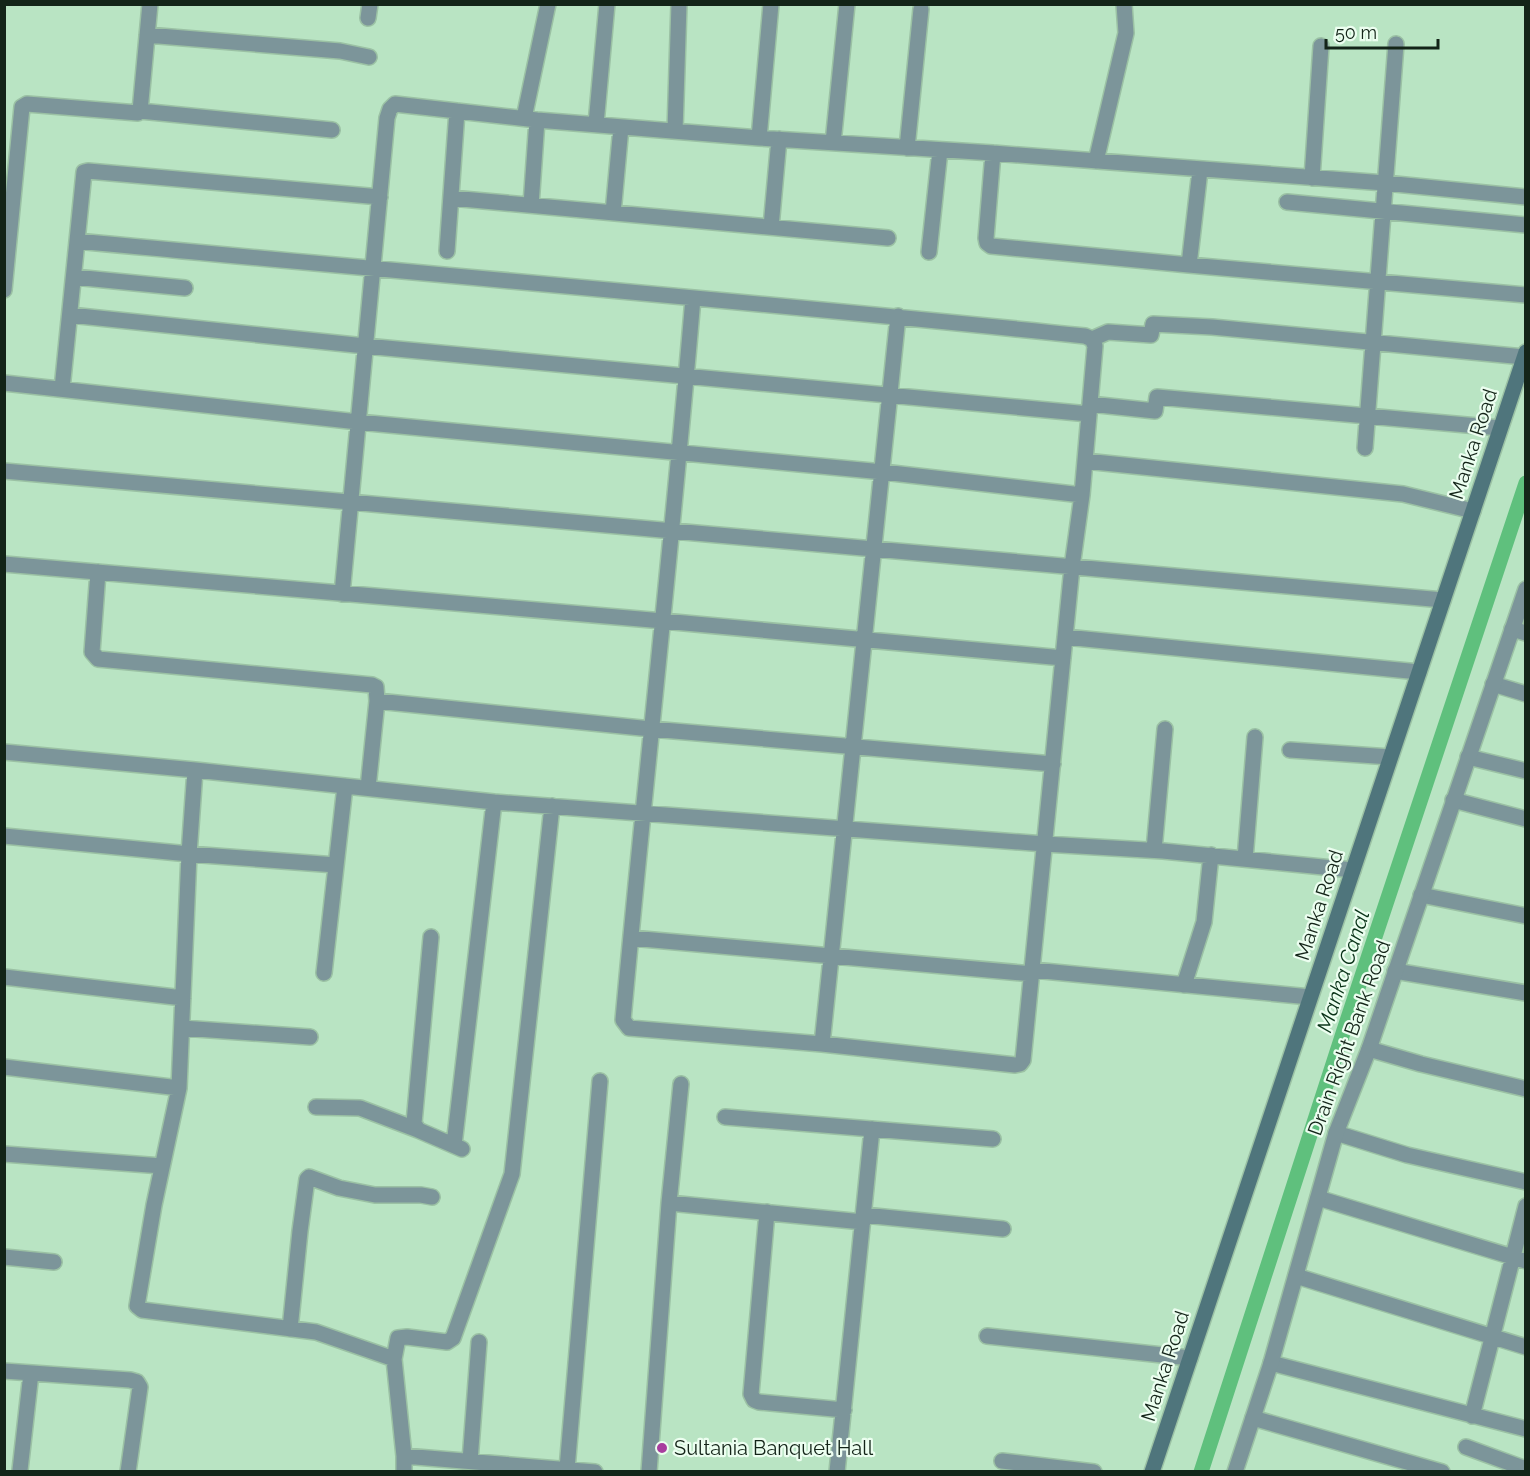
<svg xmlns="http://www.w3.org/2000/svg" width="1530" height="1476" font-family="Raleway,sans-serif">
<rect width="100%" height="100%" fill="#b9e4c3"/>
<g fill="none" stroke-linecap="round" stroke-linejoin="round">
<!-- canal -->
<path stroke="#5fc07d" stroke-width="15" d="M1201 1472 1344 1030 1526 483"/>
<!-- minor casing -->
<g stroke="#9bc1a4" stroke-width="18">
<path id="minor" d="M368 18 370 4
M147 35 340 51 369 57
M140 111 332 130
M524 118 548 4
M596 124 607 4
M675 131 679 4
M759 138 771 4
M833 143 847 4
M907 148 921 9
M993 153 986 238 987 243 991 246 1189 265 1526 295
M1096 161 1126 33 1124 4
M1312 178 1321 46
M451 198 888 238
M1287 202 1526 225
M531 205 537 120
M613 213 621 127
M771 227 779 139
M77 241C413 273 749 301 1085 336L1092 339 1095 346 1082 495 1072 567 1023 1060 1020 1064 1015 1065 822 1044 629 1028 623 1020C645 779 673 539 693 298
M447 251 457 111
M929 252 940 150
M1189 265 1200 170
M74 277 185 288
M4 290 22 107 27 104 138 113 140 111 150 4
M70 315 365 346 1089 414
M1092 339 1108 332 1151 335 1153 324 1212 327 1524 357
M4 383 358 422 883 472 1082 495
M62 389 84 172 88 171 380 197
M1090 404 1155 411 1157 397 1500 428
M1365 448 1396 44
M1085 461 1403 494 1473 511
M4 471 1443 600
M4 564 663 621 1063 658
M98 572 92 652 98 659 372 685 376 687 377 701 368 788
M342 594 387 118 390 109 395 104 537 120 759 138 993 153 1385 183 1526 197
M1512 629 1526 633
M1065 637 1419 672
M1493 684 1526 694
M377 701 651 729 1053 764
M1290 750 1390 757
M4 752 195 770 494 802 1045 844 1163 851 1353 870
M1468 757 1526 771
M195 770 189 854 179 1088 154 1205 137 1306 142 1310 316 1332 394 1359
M1453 800 1526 819
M4 836 189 854 336 865
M1154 850 1165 729
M1245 859 1255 737
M1421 895 1526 916
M431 937 414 1123 418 1130 462 1149
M631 938 1033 974
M1033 970 1310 997
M1395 971 1526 993
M324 973 345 786
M4 977 183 998
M1184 985 1204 922 1211 855
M182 1028 310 1037
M822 1044 898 316
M1369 1049 1421 1064 1526 1089
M4 1067 179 1088
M316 1107 360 1108 418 1130
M725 1117 993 1139
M1336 1133 1407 1155 1526 1182
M454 1145 494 802
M4 1154 162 1166
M1318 1198 1526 1261
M669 1203 863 1222
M767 1212 751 1394 754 1400 759 1402 844 1410
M864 1215 1003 1229
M4 1257 54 1262
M1296 1276 1526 1347
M290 1329 300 1231 307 1179 309 1177 339 1188 375 1195H421L432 1197
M987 1336 1190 1358
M1271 1363 1526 1429
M4 1371 130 1380 137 1382 140 1387 128 1472
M1472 1416 1526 1206
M1253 1418 1442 1472
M1466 1447 1526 1469
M404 1456 595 1472
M470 1461 479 1342
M1002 1461 1094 1472
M567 1469 600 1081
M20 1470 31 1373
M404 1472V1456L394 1359 398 1338 407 1337 447 1342 453 1338 512 1174 552 806
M649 1472 669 1203 681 1084
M837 1472 872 1129"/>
</g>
<!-- tertiary casing -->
<g stroke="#9bc1a4" stroke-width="18">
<path id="tertiary" d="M1235 1472 1271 1363 1336 1133 1369 1049 1526 589"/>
</g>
<!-- secondary casing -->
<g stroke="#9bc1a4" stroke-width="18">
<path id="secondary" d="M1152 1472 1526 352"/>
</g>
<!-- minor -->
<use href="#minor" stroke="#7c959a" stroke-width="15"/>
<!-- tertiary -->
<use href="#tertiary" stroke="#7c959a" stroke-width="15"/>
<!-- secondary -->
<use href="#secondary" stroke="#4f757c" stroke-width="15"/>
</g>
<!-- markers -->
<circle fill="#a83d9e" stroke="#ecfef0" stroke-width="2" cx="662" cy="1448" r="6"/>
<g text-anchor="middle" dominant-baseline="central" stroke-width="4.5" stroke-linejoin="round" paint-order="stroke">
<!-- street labels -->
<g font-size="20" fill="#132418" stroke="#ecfef0">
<text transform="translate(1473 444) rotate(-72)">Manka Road</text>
<text transform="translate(1319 905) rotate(-72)">Manka Road</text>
<text transform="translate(1349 1038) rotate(-70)">Drain Right Bank Road</text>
<text transform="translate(1165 1366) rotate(-72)">Manka Road</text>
</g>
<!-- poi labels -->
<g font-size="20" fill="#132418" stroke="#ecfef0" text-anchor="start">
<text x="674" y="1448">Sultania Banquet Hall</text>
</g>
<!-- water labels -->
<g font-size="21" font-style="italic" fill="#083217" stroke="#ecfef0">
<text transform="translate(1343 971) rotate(-72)">Manka Canal</text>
</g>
</g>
<!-- border -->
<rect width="1530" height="1476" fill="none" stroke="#132418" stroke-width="12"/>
<!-- scale -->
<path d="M1326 39v9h112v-9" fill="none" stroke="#132418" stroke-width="3"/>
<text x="1335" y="39" font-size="18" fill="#132418" stroke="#ecfef0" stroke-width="4.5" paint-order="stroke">50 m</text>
</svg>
